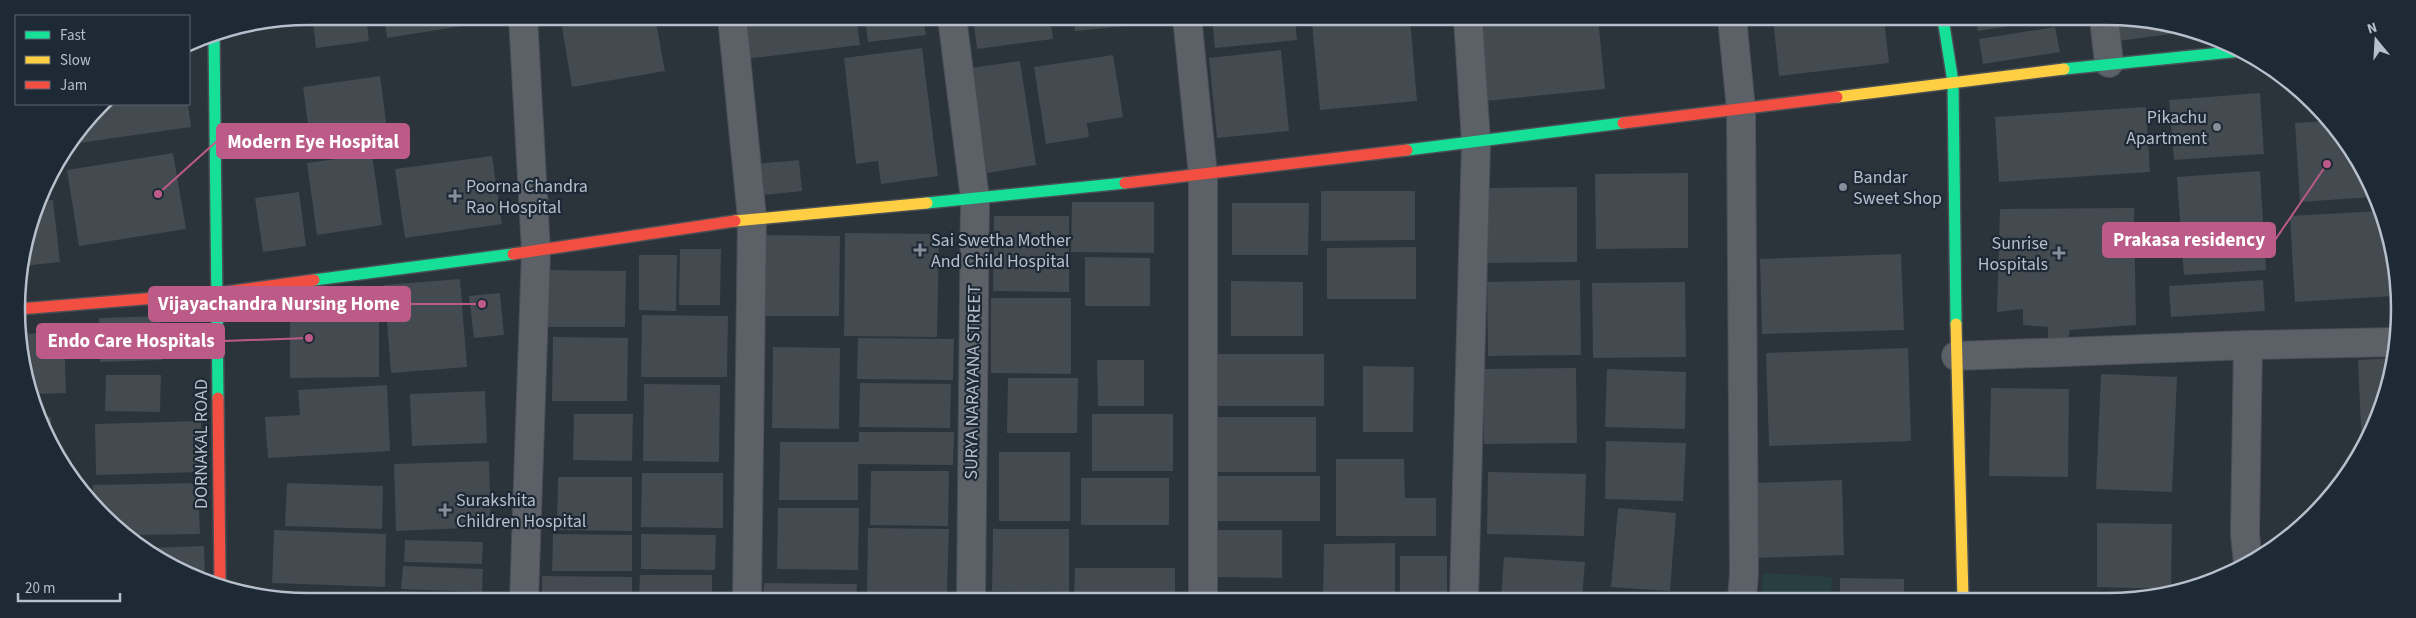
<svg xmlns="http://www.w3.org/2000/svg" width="2416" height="618" font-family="'Source Sans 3',sans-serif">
<rect width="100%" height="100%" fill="#2b333b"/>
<!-- green -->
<path fill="#283f41" d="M1763 573 1832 577 1831 599H1761Z"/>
<!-- building -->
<path fill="#434a50" d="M312 16H366L369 41 316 48Z
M384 16H466L468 25 387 38Z
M622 17H655L665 71 572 87 562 27Z
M740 17H856L860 45 745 59Z
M865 17H923L926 35 868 42Z
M973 17H1050L1053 39 977 49Z
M1074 17H1136V25L1075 31Z
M1212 18H1295L1297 40 1215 48Z
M1366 18H1410L1417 101 1320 110 1312 23Z
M1477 18H1598L1605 89 1485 101Z
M1773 18H1884L1889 63 1779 76Z
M1976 19H2051V20L1978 31Z
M2115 19H2145L2185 32 2118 41Z
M2055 27 2060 52 1983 64 1979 39Z
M922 48 938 176 881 184 878 161 856 164 844 58Z
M1281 50 1289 131 1217 138 1209 58Z
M1113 55 1123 117 1087 123 1089 137 1046 144 1034 67Z
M1020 61 1036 165 987 173 971 68Z
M380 76 389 144 312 155 303 87Z
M2260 93 2264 154 2174 160 2169 100Z
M105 104H188L191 127 79 143 78 138Z
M2146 107 2150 172 1999 182 1995 117Z
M2328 121 2339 131 2372 197 2300 202 2295 123Z
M173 153 186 229 79 246 67 170Z
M372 154 382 225 317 235 307 163Z
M492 156 502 224 405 238 395 169Z
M799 160 802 191 746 197 743 165Z
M2260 171 2266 270 2184 275 2177 177Z
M1688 173V248L1596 249 1595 174Z
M1577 187V262L1484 263V188Z
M1321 191H1415V240L1321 241Z
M299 192 306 246 263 252 255 198Z
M53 200 60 262 23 266 41 201Z
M1072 202H1154V253L1071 252Z
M1232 203H1309L1308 255H1232Z
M2134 208 2136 325 2070 330 2068 340 2048 338V327L2023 325V309L1997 312 2000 209Z
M2379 211 2390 234 2394 296 2295 302 2290 216Z
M994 216H1069V292L993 291Z
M845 233 939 234 937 337 844 336Z
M766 235 840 236 839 316H765Z
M1416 247V299H1327V248Z
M680 249H721L720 305H679Z
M1901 254 1904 330 1762 334 1760 259Z
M639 255H677L676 311 639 310Z
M1085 257 1150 258V306H1085Z
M544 270 626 271 625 327H543Z
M460 279 467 367 391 373 384 285Z
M1580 280 1581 355 1488 356 1487 282Z
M2263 280 2265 311 2171 317 2169 286Z
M1231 281 1303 282V336H1231Z
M1685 282 1686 357 1593 358 1592 283Z
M500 293 504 335 474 338 469 296Z
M991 298H1071V374L991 373Z
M379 308V377L290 378V309Z
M642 315 728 316 727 377H641Z
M161 316 162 360 100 362 99 318Z
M64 332 66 393 31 394 26 385 21 334Z
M553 337 628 338 627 401H552Z
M858 338 954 339 953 380 857 379Z
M773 347 840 348 839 429 772 428Z
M1908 348 1911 441 1769 446 1766 353Z
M1210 354H1324V406H1209Z
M2394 358 2369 439 2362 449 2358 360Z
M1097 360H1144V406H1098Z
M1363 366 1414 367 1413 432H1363Z
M1576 368 1577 443 1484 444 1483 369Z
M1607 369 1686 372 1685 429 1605 427Z
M2101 374 2177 377 2172 492 2096 489Z
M106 375H161L160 412 105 411Z
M1008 378H1078L1077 433H1007Z
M860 383 951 384 950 428 859 427Z
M644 384 720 385 719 462 643 461Z
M387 385 390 451 268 458 265 417 300 415 298 390Z
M1991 388 2069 389 2068 477 1989 476Z
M485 391 487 443 412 446 410 394Z
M574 414H633L632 461 573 460Z
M1092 414H1173V471H1092Z
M42 417H51V435L48 430Z
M1216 417H1316V472H1216Z
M201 421 203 472 96 475 95 424Z
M859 432H954L953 465 858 464V500H779L780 442H859Z
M1606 441 1686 443 1683 501 1605 499Z
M999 452H1070V521H999Z
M1336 459H1404L1405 498H1436V536H1336Z
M489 461 491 527 396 531 394 464Z
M871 471H949L948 526 870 525Z
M1488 472 1586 474 1584 536 1487 534Z
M642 473H723V528L641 527Z
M1213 476H1320V521H1213Z
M558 477H632V531L557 530Z
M1081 478H1169V525H1081Z
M1842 480 1844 555 1754 558 1752 483Z
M198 483 200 534 132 535 93 502V485Z
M287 483 383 486 382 529 285 526Z
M778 508H859L858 570 777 569Z
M1618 508 1676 513 1670 591 1611 587Z
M2097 523 2172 524 2171 589 2097 587Z
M868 528 949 529 947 592H867Z
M993 529H1069V592L992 591Z
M274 530 386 534 385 587 272 583Z
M1211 530H1282V578L1211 577Z
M553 534 632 535V571H552Z
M641 534 716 535 715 570 641 569Z
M405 540 483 542 482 564 404 562Z
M1395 543V599H1323L1324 544Z
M204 546 205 577 163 563 146 548Z
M1400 556H1447V599H1400Z
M1504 557 1585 562 1582 599H1501Z
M403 566 483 569 482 592 401 589Z
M1075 568H1175V599H1074Z
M640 575H712V599H639Z
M542 576 632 577V599H542Z
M1840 578 1904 579V599H1840Z
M764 583 857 584 856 599H763Z
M400 591 482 595V599H400Z
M1212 593H1284V599H1212Z
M997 595H1067V599H997Z
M2086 595V599H2014V596Z
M861 596 951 597V599H861Z"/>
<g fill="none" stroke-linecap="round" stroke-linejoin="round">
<!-- street casing -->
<g stroke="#494f55" stroke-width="30">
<path id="street" d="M523 17 536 251 524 599
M732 17 752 218 747 599
M952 17 975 199 971 599
M1187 17 1203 175V599
M1732 18 1741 109 1744 573 1742 599
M2104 19 2109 63
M2248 345 2397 342
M1956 356 2248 345 2245 534 2248 563
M1464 599 1476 142 1468 18"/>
</g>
<!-- fast casing -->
<g stroke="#494f55" stroke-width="14">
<path id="fast" d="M1943 19 1953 82 1956 324
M214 35 218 398
M2064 69 2241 51
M1407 150 1623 123
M927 203 1125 183
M314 280 513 254"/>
</g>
<!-- slow casing -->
<g stroke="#494f55" stroke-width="14">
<path id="slow" d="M1837 97 2064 69
M735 221 927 203
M1956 324 1963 599"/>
</g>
<!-- jam casing -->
<g stroke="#494f55" stroke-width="14">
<path id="jam" d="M1623 123 1837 97
M1125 183 1407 150
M513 254 735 221
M19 309 218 293 314 280
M218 398 220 582"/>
</g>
<!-- street -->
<use href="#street" stroke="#5c6168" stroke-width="28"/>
<!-- fast -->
<use href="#fast" stroke="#16e098" stroke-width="11"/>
<!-- slow -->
<use href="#slow" stroke="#ffcf43" stroke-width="11"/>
<!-- jam -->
<use href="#jam" stroke="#f24e42" stroke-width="11"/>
</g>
<!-- markers -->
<g fill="#858e99" stroke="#1e2936" stroke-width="2">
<circle cx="2217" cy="127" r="5"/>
<circle cx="1843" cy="187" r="5"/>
<path d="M452.5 188.5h5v5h5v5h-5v5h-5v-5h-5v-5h5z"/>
<path d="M917.5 242.5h5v5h5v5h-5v5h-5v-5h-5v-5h5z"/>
<path d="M2056.5 245.5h5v5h5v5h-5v5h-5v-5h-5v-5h5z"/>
<path d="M442.5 502.5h5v5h5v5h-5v5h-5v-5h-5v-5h5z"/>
</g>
<g text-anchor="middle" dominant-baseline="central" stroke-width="4.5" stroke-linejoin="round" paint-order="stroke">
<!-- poi labels -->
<g font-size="18" fill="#b6bfcb" stroke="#1e2936" text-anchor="start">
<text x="2207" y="117" text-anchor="end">Pikachu<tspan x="2207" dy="21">Apartment</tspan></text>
<text x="1853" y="177">Bandar<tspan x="1853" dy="21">Sweet Shop</tspan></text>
<text x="466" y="186">Poorna Chandra<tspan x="466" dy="21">Rao Hospital</tspan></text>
<text x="931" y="240">Sai Swetha Mother<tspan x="931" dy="21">And Child Hospital</tspan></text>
<text x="2048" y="243" text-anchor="end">Sunrise<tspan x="2048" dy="21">Hospitals</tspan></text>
<text x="456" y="500">Surakshita<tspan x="456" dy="21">Children Hospital</tspan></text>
</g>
<!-- street labels -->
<g font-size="18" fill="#b6bfcb" stroke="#1e2936">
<text transform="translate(973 382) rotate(-89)">SURYA NARAYANA STREET</text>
<text transform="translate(201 444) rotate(-90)">DORNAKAL ROAD</text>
</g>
</g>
<!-- crop -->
<path d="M0 0H2416V618H0ZM309 25H2107A284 284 0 0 1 2391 309V309A284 284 0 0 1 2107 593H309A284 284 0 0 1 25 309V309A284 284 0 0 1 309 25Z" fill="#1e2936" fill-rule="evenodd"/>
<path fill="none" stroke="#b6bfcb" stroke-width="2.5" d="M309 25H2107A284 284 0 0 1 2391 309V309A284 284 0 0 1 2107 593H309A284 284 0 0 1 25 309V309A284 284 0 0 1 309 25Z"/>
<!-- callouts -->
<path fill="none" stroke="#bd5b88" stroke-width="2" d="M158 194L217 141M2327 164L2275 240M482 304L410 304M309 338L224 341"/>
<g fill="#bd5b88" stroke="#1e2936" stroke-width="2">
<circle cx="158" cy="194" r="5"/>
<circle cx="2327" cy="164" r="5"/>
<circle cx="482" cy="304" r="5"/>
<circle cx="309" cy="338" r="5"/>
</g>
<g fill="#bd5b88" stroke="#bd5b88" stroke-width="2">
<rect x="217" y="124" width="192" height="34" rx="5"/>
<rect x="2103" y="223" width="172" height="34" rx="5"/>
<rect x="149" y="287" width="261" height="34" rx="5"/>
<rect x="37" y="324" width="187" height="34" rx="5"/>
</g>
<g font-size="19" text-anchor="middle" font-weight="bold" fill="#fff">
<text x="313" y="148">Modern Eye Hospital</text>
<text x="2189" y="246">Prakasa residency</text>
<text x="279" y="310">Vijayachandra Nursing Home</text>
<text x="131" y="347">Endo Care Hospitals</text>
</g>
<!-- legend -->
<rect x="15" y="15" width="175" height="90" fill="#1e2936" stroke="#5b6572"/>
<rect x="25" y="31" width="25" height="8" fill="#16e098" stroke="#5b6572"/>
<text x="60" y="40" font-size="15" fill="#b6bfcb">Fast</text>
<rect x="25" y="56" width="25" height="8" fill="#ffcf43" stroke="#5b6572"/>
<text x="60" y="65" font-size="15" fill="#b6bfcb">Slow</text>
<rect x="25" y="81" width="25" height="8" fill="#f24e42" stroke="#5b6572"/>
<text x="60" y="90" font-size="15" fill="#b6bfcb">Jam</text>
<!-- north arrow -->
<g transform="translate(2376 40) rotate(342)" stroke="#1e2936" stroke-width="4" paint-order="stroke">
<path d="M0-4L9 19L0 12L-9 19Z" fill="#b6bfcb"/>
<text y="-8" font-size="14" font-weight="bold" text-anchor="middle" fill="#b6bfcb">N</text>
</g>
<!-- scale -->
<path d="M18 593v8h102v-8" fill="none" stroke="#b6bfcb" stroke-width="2.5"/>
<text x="25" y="593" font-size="15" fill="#b6bfcb" stroke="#1e2936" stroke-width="4" paint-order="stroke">20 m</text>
</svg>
